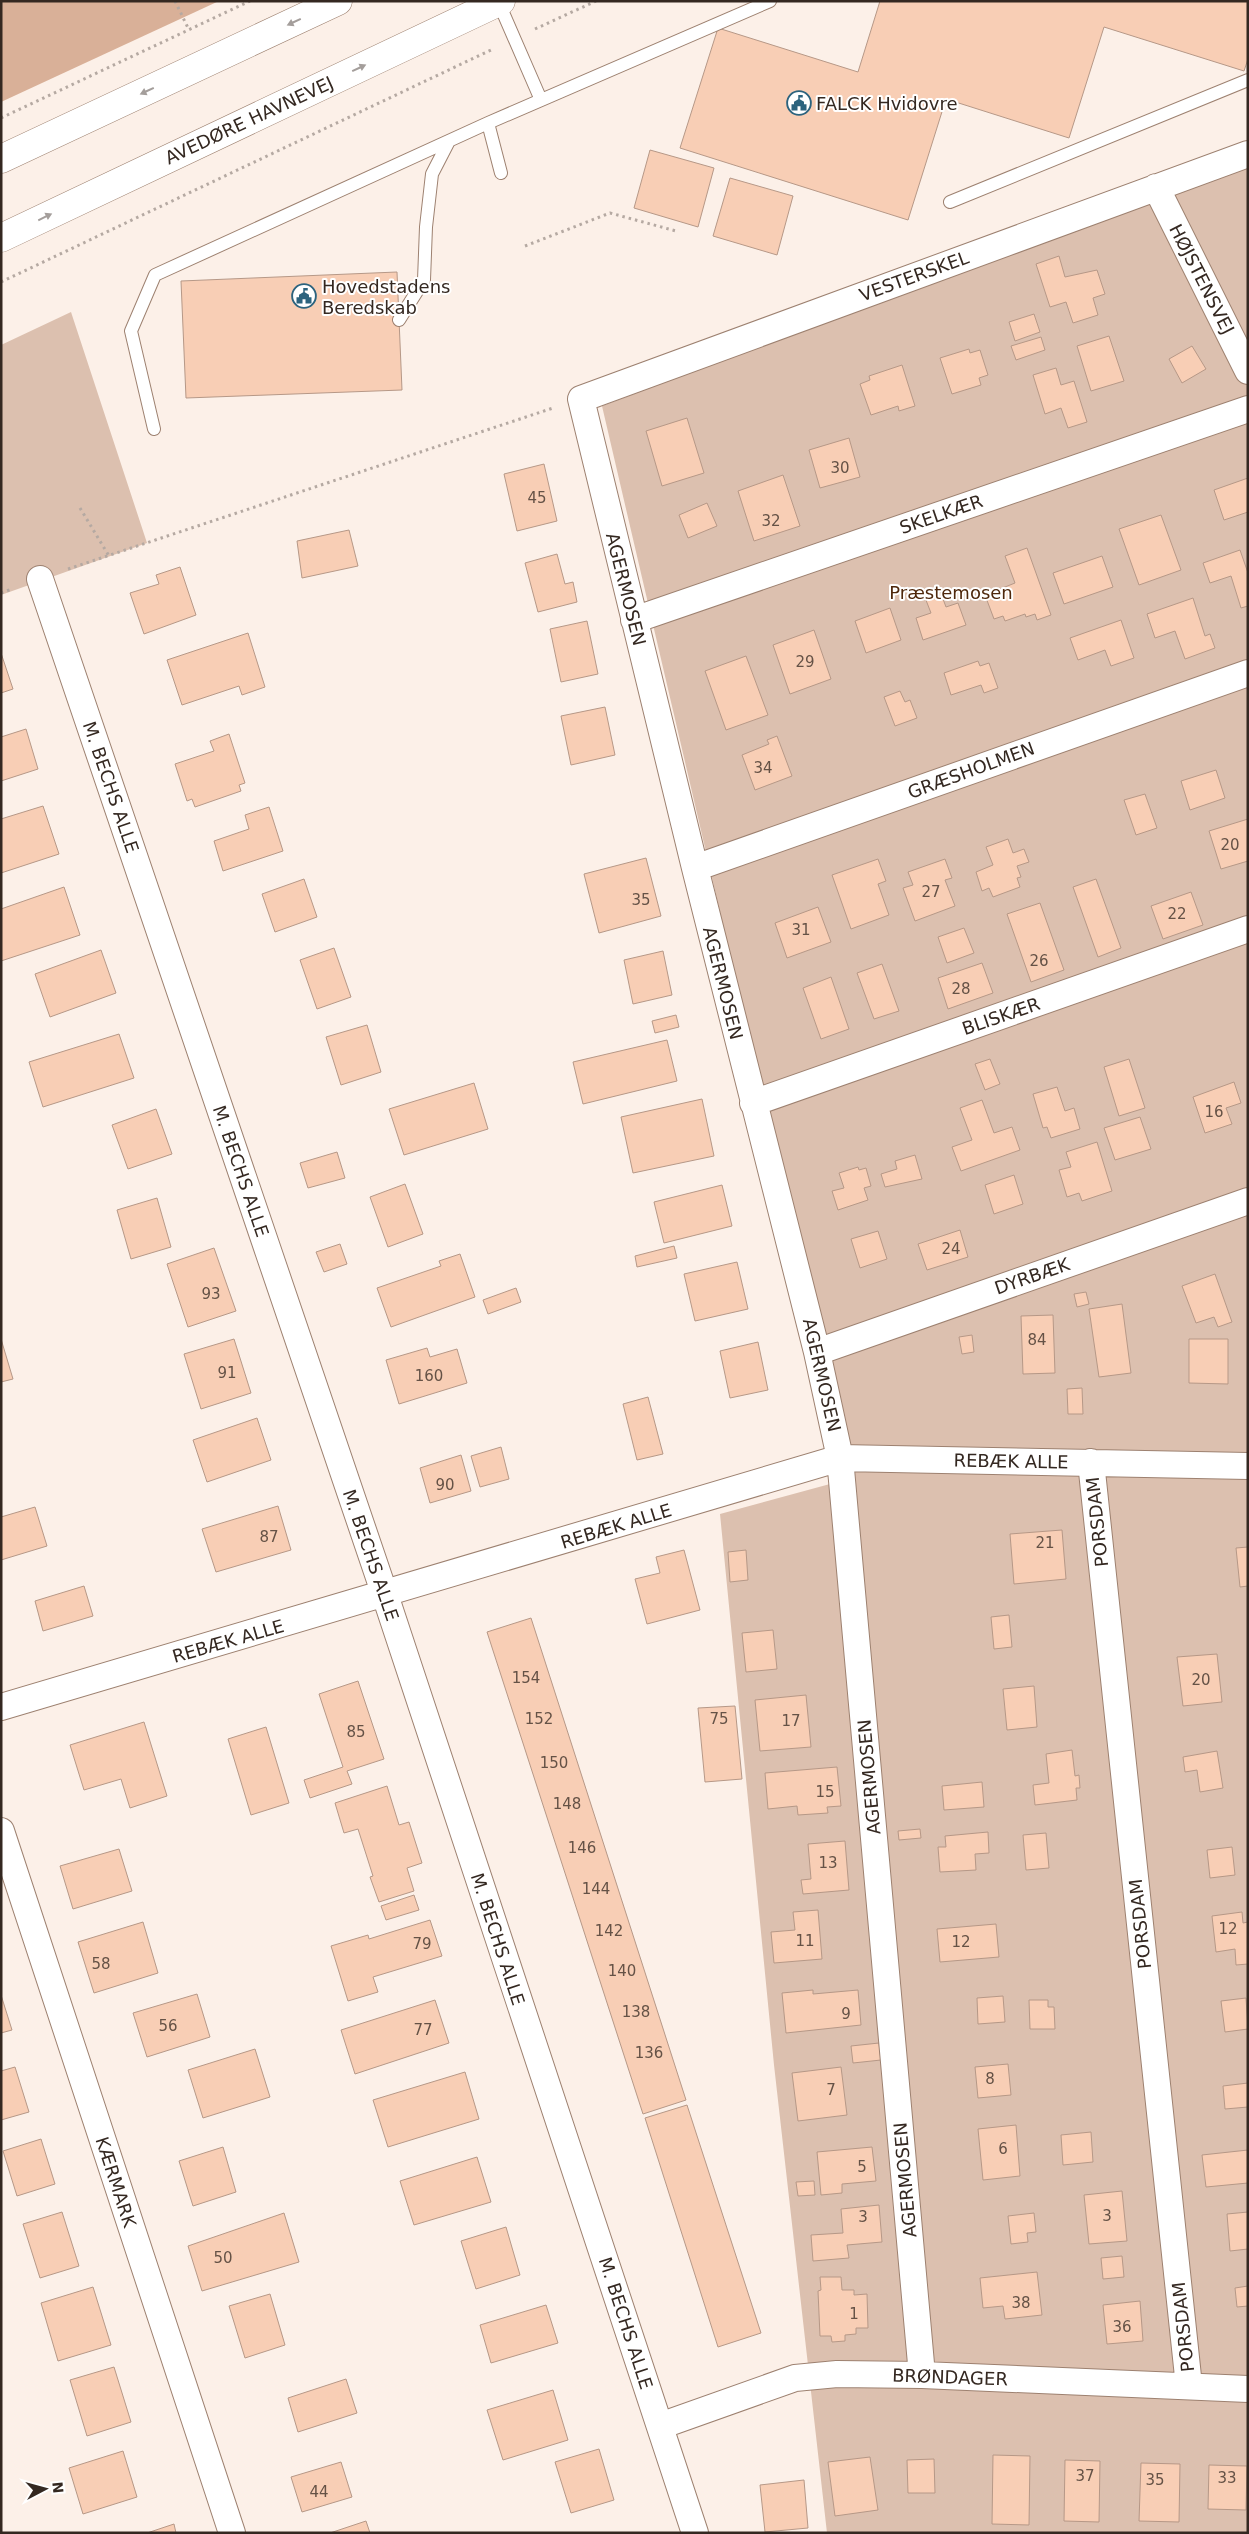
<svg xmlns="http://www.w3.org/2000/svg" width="1249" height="2534" font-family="'DejaVu Sans',sans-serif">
<rect width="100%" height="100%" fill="#fcf0e8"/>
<!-- green -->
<path fill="#dcc0af" d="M1248 164V2533H827L774 2065 720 1514 852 1478 602 406Z
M71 312 147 543 1 595V345Z"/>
<!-- forest -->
<path fill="#d9b098" d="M1 1H219L1 102Z"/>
<!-- building -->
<path fill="#f8ceb5" stroke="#b69887" d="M880 1H1248V59L1244 71 1104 27 1069 138 946 99 908 220 680 148 718 28 858 72Z
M650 150 714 168 698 227 634 208Z
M730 178 793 196 777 255 713 236Z
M1059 256 1065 277 1097 270 1105 294 1093 298 1098 315 1073 323 1066 302 1050 307 1036 264Z
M397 272 402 390 186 398 181 281Z
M1034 314 1040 332 1015 341 1009 322Z
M1109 336 1124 381 1091 391 1077 346Z
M1041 337 1045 350 1016 360 1011 346Z
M1192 346 1206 369 1182 383 1169 359Z
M969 349 970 353 980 350 988 375 979 378 981 385 952 394 940 358Z
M902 365 915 406 899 411 898 406 871 415 860 384 870 380 869 376Z
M1056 368 1061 385 1074 381 1087 422 1068 428 1061 408 1045 414 1033 375Z
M687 418 704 473 662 486 646 431Z
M849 438 860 477 820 488 809 450Z
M544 464 557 521 517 531 504 474Z
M783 475 800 526 754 541 738 491Z
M1248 478V512L1224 520 1214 490Z
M707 503 717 526 688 538 679 515Z
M1161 515 1181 570 1139 585 1119 529Z
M349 530 358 566 302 578 297 541Z
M1027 548 1051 615 1037 620 1035 614 1026 617 1025 614 1005 621 1003 616 994 619 985 595 1015 583 1005 556Z
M1240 550 1248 573V606L1241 608 1231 576 1210 583 1203 563Z
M557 554 565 584 573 582 577 602 538 612 525 563Z
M1102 556 1113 587 1064 604 1053 573Z
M180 567 196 615 144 634 130 593 159 584 156 575Z
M932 590 940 591 946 607 958 603 966 625 923 640 916 618 931 613 924 595Z
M1193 598 1205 636 1210 634 1215 648 1185 659 1175 631 1155 638 1147 614Z
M890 608 901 640 866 653 855 621Z
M1121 620 1134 658 1111 666 1105 650 1078 660 1070 638Z
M587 621 598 674 561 682 550 629Z
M814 630 831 679 790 694 773 645Z
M248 633 265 687 242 695 239 686 182 705 167 660Z
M1 653 13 689 1 693Z
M746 656 768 715 726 730 705 671Z
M978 661 980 666 989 663 998 688 984 693 981 685 951 695 944 673Z
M900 691 905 702 910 700 917 718 895 726 884 697Z
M605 707 615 755 571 765 561 716Z
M26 729 38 769 1 781V737Z
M229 734 245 783 239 785 241 791 195 807 192 799 187 801 175 764 214 751 210 741Z
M777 736 792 776 755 790 742 755 769 744 767 740Z
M1216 770 1225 798 1190 810 1181 781Z
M1145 794 1157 828 1136 835 1124 800Z
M43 806 59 854 1 873V819Z
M269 807 283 851 223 871 214 841 249 829 245 815Z
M1248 819V861L1221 869 1209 831Z
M1008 839 1013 853 1024 849 1029 862 1017 866 1021 877 1017 878 1020 887 993 897 989 888 982 891 976 872 993 865 986 847Z
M646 858 661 916 599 933 584 874Z
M878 859 886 881 878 884 889 915 851 929 832 875Z
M945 859 952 878 945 880 955 906 915 921 903 888 913 885 908 872Z
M304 879 317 917 275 932 262 894Z
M1096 879 1121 948 1098 957 1073 887Z
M64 887 80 935 1 961V909Z
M1191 892 1203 925 1163 939 1151 906Z
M1040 903 1064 970 1031 982 1007 914Z
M818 907 831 942 787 958 775 923Z
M964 928 974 953 947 963 938 937Z
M334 948 351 997 317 1009 300 960Z
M101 950 116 993 50 1017 35 974Z
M663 951 672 995 633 1004 624 960Z
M982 963 993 993 948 1009 938 978Z
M882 964 899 1011 874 1019 857 973Z
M831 977 849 1029 821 1039 803 988Z
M676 1015 679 1027 655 1033 652 1021Z
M367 1025 381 1072 341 1085 326 1037Z
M119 1034 134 1078 43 1107 29 1062Z
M667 1040 677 1081 583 1104 573 1062Z
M990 1059 1000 1084 985 1090 975 1064Z
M1129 1059 1145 1108 1119 1116 1104 1067Z
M1234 1082 1241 1103 1226 1108 1232 1124 1205 1133 1193 1097Z
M474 1083 488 1129 404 1155 389 1109Z
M1057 1087 1065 1111 1074 1108 1080 1129 1051 1138 1047 1127 1043 1128 1033 1094Z
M702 1099 714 1156 633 1173 621 1117Z
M982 1100 994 1133 1012 1127 1020 1150 961 1171 952 1147 972 1140 960 1108Z
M156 1109 172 1154 128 1169 112 1125Z
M1140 1117 1151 1149 1115 1160 1104 1128Z
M1097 1142 1112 1191 1082 1201 1079 1193 1067 1197 1059 1170 1071 1167 1066 1152Z
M337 1152 345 1178 308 1188 300 1163Z
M915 1155 922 1179 885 1187 881 1174 897 1169 895 1161Z
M858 1167 859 1170 866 1168 871 1186 864 1188 868 1200 838 1210 832 1191 844 1188 839 1173Z
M1014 1175 1023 1204 994 1214 985 1185Z
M405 1184 423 1234 388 1247 370 1197Z
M722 1185 732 1226 664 1243 654 1202Z
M157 1198 171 1247 131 1259 117 1210Z
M960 1230 968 1257 927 1270 918 1244Z
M878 1231 887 1259 860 1268 851 1239Z
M340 1244 347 1264 324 1272 316 1252Z
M674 1246 677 1258 637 1267 635 1256Z
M214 1248 236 1311 188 1327 167 1264Z
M460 1254 475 1297 391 1327 377 1288 441 1266 439 1261Z
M737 1262 748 1309 695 1321 684 1274Z
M1215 1274 1232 1322 1218 1327 1214 1317 1196 1323 1182 1286Z
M516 1288 521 1302 488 1314 483 1300Z
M1086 1292 1089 1304 1077 1307 1074 1294Z
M1122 1304 1131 1373 1099 1377 1089 1309Z
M1053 1315 1055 1373 1023 1374 1021 1316Z
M972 1335 974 1352 962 1354 959 1337Z
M1 1339 13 1379 1 1382Z
M234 1339 251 1393 201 1409 184 1354Z
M1189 1339H1228V1384L1189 1383Z
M758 1342 768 1390 730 1398 720 1351Z
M427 1348 430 1357 457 1349 467 1383 399 1404 386 1360Z
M1082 1388 1083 1414H1068L1067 1389Z
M648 1397 663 1454 637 1460 623 1404Z
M257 1418 271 1460 207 1482 193 1440Z
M501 1447 509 1479 480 1487 471 1456Z
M461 1455 471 1491 430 1503 420 1468Z
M278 1506 291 1550 216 1572 202 1529Z
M35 1507 47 1546 1 1560V1517Z
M1062 1530 1066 1579 1014 1584 1010 1534Z
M1248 1547V1586L1240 1587 1236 1548Z
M684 1550 700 1610 647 1624 635 1579 660 1573 656 1557Z
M746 1550 748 1580 730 1582 728 1552Z
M84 1586 93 1616 43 1631 35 1601Z
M1009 1615 1012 1647 994 1649 991 1617Z
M531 1618 686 2100 643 2114 487 1632Z
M773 1630 777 1669 746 1672 742 1633Z
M1217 1654 1222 1702 1183 1706 1177 1657Z
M358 1681 384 1759 347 1771 352 1784 310 1798 304 1780 343 1767 319 1694Z
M1034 1686 1037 1727 1007 1730 1003 1689Z
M806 1695 811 1747 760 1751 755 1700Z
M735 1706 742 1779 705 1782 698 1708Z
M144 1722 167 1796 130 1808 121 1779 84 1790 70 1745Z
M266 1727 289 1803 251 1815 228 1739Z
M1072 1750 1075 1776 1079 1775 1080 1788H1076L1077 1800 1035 1805 1033 1785 1049 1783 1046 1754Z
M1217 1751 1223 1788 1200 1792 1197 1770 1185 1772 1183 1757Z
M837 1767 841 1806 827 1807 828 1813 798 1815 797 1806 768 1809 765 1773Z
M982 1782 984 1807 944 1810 942 1786Z
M387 1786 399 1825 409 1822 422 1863 407 1868 414 1891 379 1902 370 1877 373 1876 358 1829 344 1833 335 1803Z
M920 1829 921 1838 899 1840 898 1831Z
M988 1832 989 1853 975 1854 976 1870 940 1872 938 1847H946L945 1836Z
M1046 1833 1049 1868 1026 1870 1023 1835Z
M845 1841 849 1890 803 1894 801 1880 811 1879 808 1844Z
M1232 1847 1235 1875 1210 1878 1207 1850Z
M119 1849 132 1891 73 1909 60 1866Z
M414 1895 419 1910 386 1920 381 1906Z
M818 1910 822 1959 774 1963 771 1932 795 1930 793 1912Z
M1242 1912 1243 1923 1248 1922V1964L1236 1965 1235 1949 1216 1952 1212 1916Z
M430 1920 442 1956 373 1977 378 1992 348 2001 331 1946 368 1935 369 1939Z
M143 1922 158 1973 94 1993 78 1942Z
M996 1924 999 1957 940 1962 937 1929Z
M813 1990V1994L858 1990 861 2025 786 2033 782 1993Z
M197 1994 210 2037 147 2057 133 2013Z
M1 1995 12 2030 1 2033Z
M1003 1996 1005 2022 978 2024 977 1998Z
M1246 1998 1248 2029 1225 2032 1221 2001Z
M435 2000 449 2043 355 2074 341 2030Z
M1029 2000H1048V2007H1054L1055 2029H1030Z
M879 2043 881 2060 853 2063 851 2046Z
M255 2049 270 2097 203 2118 188 2070Z
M1008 2064 1011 2095 978 2098 975 2067Z
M15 2067 29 2112 1 2120V2071Z
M841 2067 847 2115 798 2121 792 2073Z
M465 2072 479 2119 388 2147 373 2100Z
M1248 2083V2107L1225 2109 1223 2086Z
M687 2105 761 2333 718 2347 645 2118Z
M1016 2125 1020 2176 983 2180 978 2129Z
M1091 2132 1093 2162 1063 2165 1061 2135Z
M41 2139 55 2184 17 2196 3 2151Z
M223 2147 236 2192 193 2206 179 2161Z
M872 2147 876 2181 842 2184V2193L821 2195 817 2152Z
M1248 2150V2183L1206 2187 1202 2155Z
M477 2157 491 2202 414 2225 400 2181Z
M814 2181 815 2195 798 2196 796 2182Z
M1122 2191 1127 2241 1089 2244 1084 2195Z
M879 2205 882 2242 847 2245 849 2258 813 2261 811 2235 843 2233 841 2209Z
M62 2212 79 2266 40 2278 23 2224Z
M1248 2212V2249L1230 2251 1227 2214Z
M284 2213 299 2262 202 2291 188 2246Z
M1034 2213 1036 2232 1027 2233 1028 2242 1011 2244 1008 2216Z
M506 2227 520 2275 476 2289 461 2241Z
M1122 2256 1124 2277 1103 2279 1101 2258Z
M1037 2272 1042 2315 1005 2319 1003 2306 983 2308 980 2278Z
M820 2277H841L842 2290H854V2295L867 2294 868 2328H856V2334L845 2335V2341L832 2342 831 2336H820L818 2291 821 2290Z
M1248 2286V2306L1237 2307 1235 2288Z
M93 2287 111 2345 58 2361 41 2303Z
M270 2294 285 2345 245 2358 229 2306Z
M1140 2301 1143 2341 1107 2344 1103 2305Z
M546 2305 558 2343 491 2363 480 2325Z
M114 2367 131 2422 87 2436 70 2380Z
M346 2379 357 2413 298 2432 288 2398Z
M553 2390 568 2440 503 2460 487 2410Z
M599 2449 614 2500 571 2513 555 2462Z
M123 2451 137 2497 83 2514 69 2468Z
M993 2455 1030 2456 1029 2525 992 2524Z
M870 2457 878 2510 835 2516 828 2462Z
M934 2459 935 2493H908L907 2460Z
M1065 2460 1100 2461 1099 2522 1064 2521Z
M341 2462 352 2497 302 2512 291 2477Z
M1141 2463 1180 2464 1179 2522 1139 2521Z
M1209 2465 1247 2466 1246 2510 1208 2509Z
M804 2480 808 2528 765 2532 760 2485Z
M366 2521 370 2533H330Z
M174 2524 176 2533H147Z"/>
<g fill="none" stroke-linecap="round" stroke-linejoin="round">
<!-- service casing -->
<g stroke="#9d8170" stroke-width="14">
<path id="service" d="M498 1 541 100
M488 123 501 173
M950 202 1248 80
M399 320 424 280 426 227 432 174 449 141
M154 429 131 331 155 275 488 123 770 1"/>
</g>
<!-- minor casing -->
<g stroke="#9d8170" stroke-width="28">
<path id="minor" d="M1156 187 1248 371
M40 579 385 1595 695 2533
M634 620 1248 409
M695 868 1248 673
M753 1103 1248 929
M817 1352 1248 1201
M1091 1462 1189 2386
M1 1707 840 1458 1248 1466
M1 1831 232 2533
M922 2375 840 1458 817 1352 695 868 581 399 1248 154
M660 2426 795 2378 837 2374 922 2375 1248 2389"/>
</g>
<!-- tertiary casing -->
<g stroke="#9d8170" stroke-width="29">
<path id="tertiary" d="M1 159 338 1
M1 238 501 1"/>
</g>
<!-- path -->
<path stroke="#b5a9a2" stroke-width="3" stroke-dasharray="2.5 4" stroke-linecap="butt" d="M175 1 189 30
M535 29 596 1
M1 118 250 1
M525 246 610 213 676 231
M1 282 493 49
M80 508 109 556
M68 569 553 408
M1 593 12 589"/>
<!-- service -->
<use href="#service" stroke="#fff" stroke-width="12"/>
<!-- minor -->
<use href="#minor" stroke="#fff" stroke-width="26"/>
<!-- tertiary -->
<use href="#tertiary" stroke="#fff" stroke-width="28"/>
</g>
<!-- one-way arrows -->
<defs><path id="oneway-solid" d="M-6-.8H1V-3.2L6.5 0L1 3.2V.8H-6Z" transform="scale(1.25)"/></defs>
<g fill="#a49e9b">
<use href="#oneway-solid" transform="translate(294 22) rotate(155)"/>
<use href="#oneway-solid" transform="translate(359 68) rotate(-25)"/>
<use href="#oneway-solid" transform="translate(147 91) rotate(155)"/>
<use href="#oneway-solid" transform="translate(45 217) rotate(-26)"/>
</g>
<!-- icons -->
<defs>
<g id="civic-ring" transform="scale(1.25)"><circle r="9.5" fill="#fff" stroke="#2c637e" stroke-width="1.5"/><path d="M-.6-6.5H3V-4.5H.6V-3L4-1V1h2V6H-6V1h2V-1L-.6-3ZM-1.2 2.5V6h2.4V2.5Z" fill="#2c637e"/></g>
</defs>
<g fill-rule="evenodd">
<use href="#civic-ring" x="799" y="103"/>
<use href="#civic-ring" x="304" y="296"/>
</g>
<g text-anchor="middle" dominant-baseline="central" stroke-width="4" stroke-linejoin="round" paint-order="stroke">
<!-- number labels -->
<g font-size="15" fill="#655246">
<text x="840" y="468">30</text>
<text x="537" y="498">45</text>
<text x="771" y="521">32</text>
<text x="805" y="662">29</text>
<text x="763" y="768">34</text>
<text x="1230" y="845">20</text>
<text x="931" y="892">27</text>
<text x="641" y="900">35</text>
<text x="1177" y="914">22</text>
<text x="801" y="930">31</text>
<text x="1039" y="961">26</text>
<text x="961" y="989">28</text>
<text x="1214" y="1112">16</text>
<text x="951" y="1249">24</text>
<text x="211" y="1294">93</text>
<text x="1037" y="1340">84</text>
<text x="227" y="1373">91</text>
<text x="429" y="1376">160</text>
<text x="445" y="1485">90</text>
<text x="269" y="1537">87</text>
<text x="1045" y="1543">21</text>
<text x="526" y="1678">154</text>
<text x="1201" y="1680">20</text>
<text x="539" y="1719">152</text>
<text x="719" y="1719">75</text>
<text x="791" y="1721">17</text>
<text x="356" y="1732">85</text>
<text x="554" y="1763">150</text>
<text x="825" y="1792">15</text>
<text x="567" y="1804">148</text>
<text x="582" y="1848">146</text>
<text x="828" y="1863">13</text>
<text x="596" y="1889">144</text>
<text x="1228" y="1929">12</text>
<text x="609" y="1931">142</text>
<text x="805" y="1941">11</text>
<text x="961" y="1942">12</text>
<text x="422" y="1944">79</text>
<text x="101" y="1964">58</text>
<text x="622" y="1971">140</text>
<text x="636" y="2012">138</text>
<text x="846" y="2014">9</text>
<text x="168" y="2026">56</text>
<text x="423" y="2030">77</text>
<text x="649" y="2053">136</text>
<text x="990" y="2079">8</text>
<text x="831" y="2090">7</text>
<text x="1003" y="2149">6</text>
<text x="862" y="2167">5</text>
<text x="1107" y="2216">3</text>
<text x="863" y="2217">3</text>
<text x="223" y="2258">50</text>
<text x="1021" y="2303">38</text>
<text x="854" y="2314">1</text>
<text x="1122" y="2327">36</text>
<text x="1085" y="2476">37</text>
<text x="1227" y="2478">33</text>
<text x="1155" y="2480">35</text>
<text x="319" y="2492">44</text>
</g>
<!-- poi labels -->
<g font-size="18" fill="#342821" stroke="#fff" text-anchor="start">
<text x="816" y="103">FALCK Hvidovre</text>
<text x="322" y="286">Hovedstadens<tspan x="322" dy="21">Beredskab</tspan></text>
</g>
<!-- street labels -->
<g font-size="18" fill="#342821" stroke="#fff">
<text transform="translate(249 120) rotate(-25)">AVEDØRE HAVNEVEJ</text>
<text transform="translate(914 276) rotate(-20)">VESTERSKEL</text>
<text transform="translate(1202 279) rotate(63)">HØJSTENSVEJ</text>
<text transform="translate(941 514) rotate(-19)">SKELKÆR</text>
<text transform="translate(626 589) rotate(76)">AGERMOSEN</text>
<text transform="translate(971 770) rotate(-20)">GRÆSHOLMEN</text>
<text transform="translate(111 787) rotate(71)">M. BECHS ALLE</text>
<text transform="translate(723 983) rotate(76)">AGERMOSEN</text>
<text transform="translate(1001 1016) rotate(-19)">BLISKÆR</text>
<text transform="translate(241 1171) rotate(71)">M. BECHS ALLE</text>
<text transform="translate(1032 1276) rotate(-19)">DYRBÆK</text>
<text transform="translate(822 1375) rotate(77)">AGERMOSEN</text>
<text transform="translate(1011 1461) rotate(1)">REBÆK ALLE</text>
<text transform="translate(1097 1522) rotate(-96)">PORSDAM</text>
<text transform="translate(616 1526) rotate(-17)">REBÆK ALLE</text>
<text transform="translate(371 1555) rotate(71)">M. BECHS ALLE</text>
<text transform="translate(228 1641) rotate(-16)">REBÆK ALLE</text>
<text transform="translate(869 1777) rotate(-95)">AGERMOSEN</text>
<text transform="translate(1140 1924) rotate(-96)">PORSDAM</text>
<text transform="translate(498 1939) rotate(72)">M. BECHS ALLE</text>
<text transform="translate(905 2180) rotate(-95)">AGERMOSEN</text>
<text transform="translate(116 2182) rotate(72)">KÆRMARK</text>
<text transform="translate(626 2323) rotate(72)">M. BECHS ALLE</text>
<text transform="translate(1183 2327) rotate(-96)">PORSDAM</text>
<text transform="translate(950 2377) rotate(2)">BRØNDAGER</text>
</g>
<!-- park labels -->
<g font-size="18" fill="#4e270b" stroke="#fff">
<text x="951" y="592">Præstemosen</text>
</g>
</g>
<!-- border -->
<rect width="1249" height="2534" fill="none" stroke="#342821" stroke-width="5"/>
<!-- north arrow -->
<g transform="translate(45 2489) rotate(84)" stroke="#ffffff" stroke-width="4" paint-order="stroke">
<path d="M0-4L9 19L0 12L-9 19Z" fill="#342821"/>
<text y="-8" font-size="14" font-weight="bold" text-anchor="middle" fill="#342821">N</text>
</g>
</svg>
